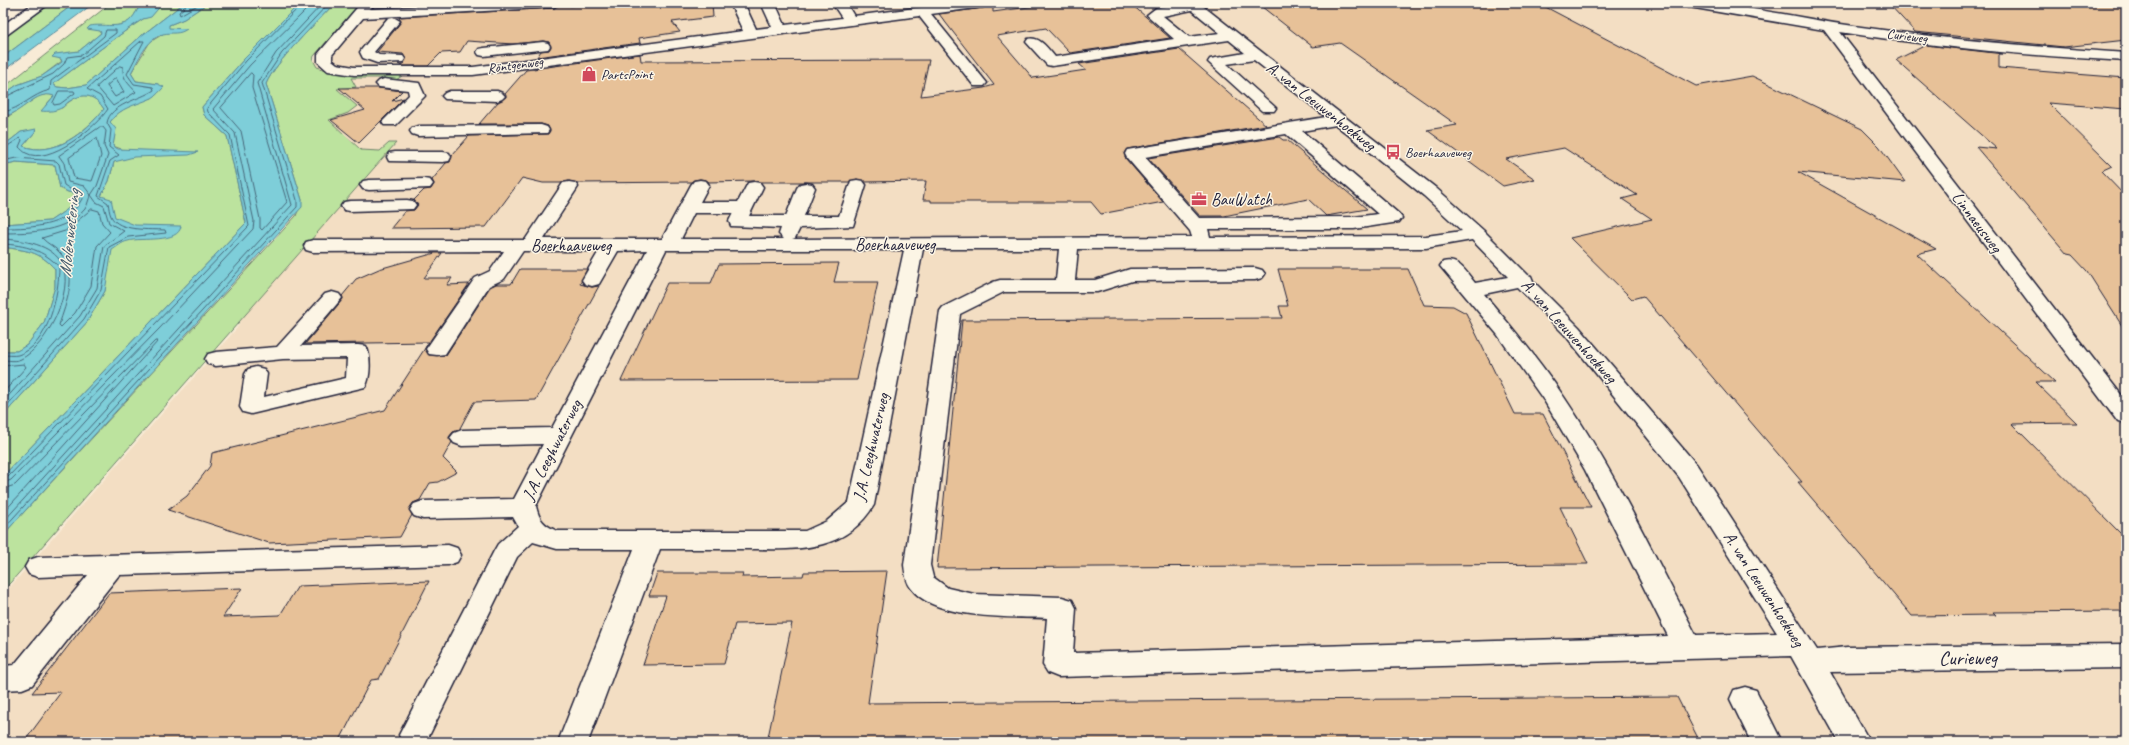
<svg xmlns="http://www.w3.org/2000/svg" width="2129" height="745" font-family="Caveat,sans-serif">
<rect width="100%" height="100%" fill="#f8ebd6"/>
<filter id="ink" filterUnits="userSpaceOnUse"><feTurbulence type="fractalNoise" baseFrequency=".025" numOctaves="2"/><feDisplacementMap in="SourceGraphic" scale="8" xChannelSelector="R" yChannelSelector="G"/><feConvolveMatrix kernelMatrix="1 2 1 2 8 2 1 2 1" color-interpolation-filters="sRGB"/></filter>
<g filter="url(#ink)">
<!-- built -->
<path fill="#f3dec3" d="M358 3H2126V742H3V595L237 328 309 178 311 65Z"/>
<!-- green -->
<path fill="#bce39e" stroke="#6f826c" d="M52 3H75L3 57V38Z
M111 3H142C138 8 135 15 131 20 126 25 109 26 100 31L101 33 79 51 55 55 62 61 42 76 17 85 3 95V88Z
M163 3H184L141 36 86 85 67 88 57 87 53 84 128 29 143 19 151 16Z
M208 3H300L244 59 202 107 204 115 227 136 246 223 3 476V416L87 322 105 291 101 196 109 181 114 162 124 150 113 146 115 129 110 122C119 109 137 101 152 98L158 84 136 81 131 73 150 42 163 34 169 25 184 19Z
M335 3H360L314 56 313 60 317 67 335 73 347 74H401L402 76 393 82H386L385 78H351L356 87 337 89 357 106 348 113 329 120 361 150 380 151 389 143H396L3 591V535L296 216 302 200 266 84C275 62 317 22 335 3Z
M48 94 54 96 45 106 62 108C77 93 92 90 104 109 85 132 54 158 23 146L35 132H21L3 146V116H9L39 96Z
M16 162 55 165 60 188 68 192 80 194 78 202 50 221 3 224V165Z
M3 247C27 251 38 250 55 269V287L44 323 27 345 17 351H3Z"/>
<!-- water -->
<path fill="#7eced9" stroke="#59899a" d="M75 3H94L3 71V57Z
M142 3H163L151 17 143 19 128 29 53 84 57 87 67 88 86 85 141 36 184 3H208L184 19 169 25V28L187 29C179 35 172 32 163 34 147 39 138 60 131 73L136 81 158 84 164 87C160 91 156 96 152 98 137 105 120 107 110 122L116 129 113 146 118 149 198 152 189 155 134 157 114 162 109 181 101 196 111 199 115 217 135 225 181 226C179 244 140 237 128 241 122 242 117 247 112 250L105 291 87 322 3 416V351H17L27 345 44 323 55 287V269C38 250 27 251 3 247V224L50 221 78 202 80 194 68 192 60 188 55 165 16 162 3 165V146L21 132 36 129 35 132 23 146C54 158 86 132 104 109 95 95 84 92 70 101 67 102 65 106 63 107 57 111 48 112 41 111L54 96C35 89 22 115 3 116V95L17 85 42 76 62 62 61 59 52 57 55 54 79 51 101 33 100 31 87 29 90 26C102 23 121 30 131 19 135 15 138 8 142 3Z
M300 3H335C317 22 275 62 266 84L302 200V207L3 535V476L246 223 227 136 204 115 202 107 244 59Z"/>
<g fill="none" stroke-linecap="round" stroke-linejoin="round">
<!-- shore -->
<path stroke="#47677a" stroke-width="1" d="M186 3 185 7 179 12 180 15 201 3
M120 66 123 67C122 79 129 84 136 92L113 106 97 87Z
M251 73 253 75 252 88 287 202 262 230 260 228V219L241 131 221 108Z
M116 78 124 92 115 97 107 86Z
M59 91H74L75 93 60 104 54 105 53 103Z
M3 98 53 74 64 64 67 57 82 55 104 36 106 30H116V33L51 81 50 90C32 94 21 109 3 112
M100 127H103L106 131 104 146 108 155 97 186 91 195 84 186 68 182 64 163 59 156Z
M97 138 101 156 92 181 74 178 69 158Z
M3 149 20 138 22 140 19 147C21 149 24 152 26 153 49 166 96 127 108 109L100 96 87 89 141 41H144L127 74 134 84 153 87 154 90C140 100 110 104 107 123L111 130 109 147 119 155 110 161 98 196 108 203C109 207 109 212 111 216 118 232 150 229 165 230L166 233 128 237 109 247 101 290 84 319 3 410
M3 161 16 158 56 161 59 164 64 185 70 189 81 190 84 194C72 227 33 228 3 228
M92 209 99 211 102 223 110 232 97 246 91 286 75 313 61 327 59 325C66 303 79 274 61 254 56 247 47 244 42 238L65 231Z
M3 233C30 233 66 232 85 209 88 205 88 199 91 195L96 202 104 206 109 223 124 231 104 246 97 288 80 316 3 402
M3 239C23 240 52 244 62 264 75 290 46 347 21 359 15 362 9 360 3 360
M3 244C25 245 44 250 59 267 59 293 49 346 18 355 14 356 8 355 3 355
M3 366 24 364 26 367 3 393
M3 478 8 477 249 226 230 135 208 112 207 108 246 61 303 3
M3 483 11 480 159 329 253 229 254 221 235 133 213 109 250 65 305 11 308 3
M3 489 15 485 155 341H158L3 513
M3 522 292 205 257 83 276 53 323 3
M3 529 297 207V200L262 83 282 53 329 3"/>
</g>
<!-- building -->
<path fill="#e7c198" stroke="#22223b" d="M562 3H570V6L607 3H712L713 17 672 22 680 32 639 38 640 43 537 57 541 51 549 50 551 47 549 42 543 41 513 44 467 41 460 52 441 53 428 66H402L398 64H403L406 60 403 54 377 52 401 22 399 17 554 8Z
M991 3H993V12L1058 3H1130L1170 38 1070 53 1046 28 997 36 1033 78 1086 70 1079 64 1179 49 1266 125 1127 149 1124 153 1126 159 1163 202 1101 214 1091 202H931V200H923L926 181 865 182 857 179 849 182H761L754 181 709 182 706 180 700 179 694 180 691 182 577 183 569 181 561 183H543L522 178 486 227 391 228 405 211 414 210 418 205 414 200 424 190 431 189 434 184 432 180 446 163 450 162 452 155 469 136 548 134 550 131 548 126 541 124H479L498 102 506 97 505 94 526 70 640 54 641 61 929 60 921 96 984 88 994 85 939 14 983 8Z
M1257 3H1538L1696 86 1752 76 1862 129 1879 146 1905 182 1798 172 1936 249 1917 254 2055 382H2035L2077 423 2012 424 2126 539V611L1993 612 1996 615 1912 616 1798 482H1802L1643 296 1632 299 1570 238 1652 219 1622 199 1637 195 1564 148 1506 159 1535 179 1503 186 1427 130 1457 125 1340 43 1313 47Z
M1888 3H2126V40L2064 47 1915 32Z
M1926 45 2003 54H1999V68L2126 78V109L2048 103 2112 166 2101 171 2126 197V332L2087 271 2072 255 2067 254 1976 147 1997 149 1896 60Z
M339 88H378L402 91 392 101 404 98 359 143 331 120 365 110Z
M1279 137 1283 140H1287L1367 209 1326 216 1308 199 1224 216H1200L1148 158Z
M435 253H442L424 278H452L447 285 469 284 425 348 429 355H446L490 287 496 284H511L520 269H587L580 284 592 287 599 286 536 400 474 402 459 430 453 432 449 437 452 442 443 458 457 472 438 482 430 483 420 500 413 503 409 509 412 515 400 537 269 543 168 510 187 496 210 466 212 453 385 410 429 342 305 344 343 299 342 296 356 279 379 269Z
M839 263 834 282H878L857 380 621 381 667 283H711L719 264Z
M1278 269H1408L1424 305 1453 306 1466 313 1515 414H1543L1591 507H1560L1588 564 937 568 962 320 1282 318 1279 306H1288Z
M887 571 868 703 1677 697 1700 742H767L792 623 735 624 724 664 643 665 666 596H649L657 573H743L742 577 803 576 804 572Z
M429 581 379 679 371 680 339 742H24L61 692 32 693 109 593 242 588 223 617 280 615 298 586Z"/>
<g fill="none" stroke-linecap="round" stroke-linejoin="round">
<!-- minor casing -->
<g stroke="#22223b" stroke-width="3">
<path id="minor" d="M34 3H50L8 34 3 35V25Z
M361 3H375L370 9 484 3H561L554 7 363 18 332 55V60L337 64 354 67H473L743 31 730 3H744L756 29 772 27 761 3H775L785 25 842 18 832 3H846L854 16 953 3H990L983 7 931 14 987 83 984 86H974L919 16 473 75H354L328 71 318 62V54Z
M1184 3H1199L1436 188 1483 230 1528 275 1531 276 1533 281 1579 327 1697 465 1817 650 1847 647 2126 644V668L1830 672 1870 742H1839L1791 656 1058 677 1048 673 1043 665 1047 618C1012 617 934 620 911 588 906 582 905 573 904 565L940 311 943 307 993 282 1000 280H1056L1059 249H923L874 505C844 555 793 549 743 549 715 549 688 549 660 549L588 742H558L634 549H557L533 542 517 557 426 742H402L399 735 494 551 498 544 518 526 513 517 423 519 414 516 410 510 414 504 423 501 514 499 543 444 462 446 454 443 450 438 454 433 462 430 552 428 647 250 618 251 599 284 592 286 585 284 582 280 599 251H523L504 279 489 286 445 354 437 355 429 354 426 349 475 278 490 271 504 251 313 252 306 250 304 246 306 242 313 240H525L563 183 569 182 575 183 578 187 544 239H662L691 185 694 181 700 180 706 181 709 185 700 202H738L748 183 754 182 760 183 763 187 749 216H786L797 188 800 184 806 183 812 184 815 188 804 216H839L851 181 857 180 863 181 866 185 853 226 800 228 795 238 792 239 1192 237 1190 231 1127 158 1125 154 1127 150 1326 117 1254 60 1227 64 1276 108 1274 111H1262L1208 62 1210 59 1245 53 1229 40 1052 66 1047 65 1026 42 1028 39C1040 36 1048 49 1055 57L1174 39 1147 15 1156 8ZM1192 10 1220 33 1189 37 1163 16ZM1336 125 1424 196 1462 231 1426 236 1210 237 1208 229H1354L1399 222 1402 218 1399 214 1302 131ZM1286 134 1378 214 1354 217 1199 218 1145 157ZM694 213H733L729 221 731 226 781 228 779 234 784 239H681ZM1472 240 1508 277 1475 283C1466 272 1459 258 1443 262L1440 266 1497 334 1545 402 1585 470 1668 636 1073 653 1076 608 1072 600 1062 597 974 594 948 588 933 577 930 565 960 314 1004 292H1097L1132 281 1255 280 1262 278 1265 274 1262 270 1255 268 1130 269 1095 280H1075L1078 249 1426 248ZM666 250H904L849 502 827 521 805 531H557C544 525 539 520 536 506ZM1517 287 1565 335 1679 477 1777 633 1696 635C1654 555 1615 472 1564 397 1540 361 1512 327 1484 294Z
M1682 3C1740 3 1797 18 1854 26 1944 39 2035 47 2126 53V61C2030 56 1935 47 1840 32L2126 401V424L2118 422 1824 30 1689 7Z
M393 17 400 21 374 52 379 55 403 56 405 59 403 62 377 63 363 58 360 52 362 49 388 18Z
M543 42 548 43 550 46 548 49 484 56 479 55 477 52 479 49 484 48Z
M384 79 419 83 425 96 396 125H384L382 122 409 95 408 90 379 87 376 84 379 81Z
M450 91H497L502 93 505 96 502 99 497 101 445 99 442 96 445 93Z
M541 125 547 127 549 130 547 133 418 136 412 134 410 131 412 128 418 126Z
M395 152H443L449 153 451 157 449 161 443 162 389 161 387 157 389 153Z
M424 179 430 180 433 184 430 188 369 190 363 189 360 185 363 181 369 180Z
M407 200 413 201 416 205 413 209 350 211 344 210 341 206 344 202 350 201Z
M332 292 339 294 342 298 301 346 358 345 366 346C371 355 371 378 365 387L251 414 243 412 240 407 245 374 248 369 256 367 264 369 267 374 264 397 346 378 347 358 283 359 216 366 208 364 205 359 208 354 216 352 277 347 325 294Z
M448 545 457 548 461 555 457 562 448 565 119 575 32 685 22 689 3 690V666L14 665 88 575 38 577 29 574 25 567 29 560 38 557Z
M1745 687 1756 690 1782 742H1751L1730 699 1734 690Z"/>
</g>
<!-- minor -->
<use href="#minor" fill="#fcf5e5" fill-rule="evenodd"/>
</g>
</g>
<!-- icons -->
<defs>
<g id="shop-bare" transform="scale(1.2)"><path d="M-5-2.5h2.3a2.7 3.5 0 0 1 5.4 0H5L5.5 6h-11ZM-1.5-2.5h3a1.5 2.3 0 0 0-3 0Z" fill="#d1495b" stroke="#fcf5e5" stroke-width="2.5" paint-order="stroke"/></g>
<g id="bus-bare" transform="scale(1.2)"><path d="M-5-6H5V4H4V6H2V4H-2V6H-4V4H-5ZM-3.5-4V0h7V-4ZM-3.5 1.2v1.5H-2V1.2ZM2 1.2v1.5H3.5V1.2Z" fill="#d1495b" stroke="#fcf5e5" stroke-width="2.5" paint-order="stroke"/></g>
<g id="office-bare" transform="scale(1.2)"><path d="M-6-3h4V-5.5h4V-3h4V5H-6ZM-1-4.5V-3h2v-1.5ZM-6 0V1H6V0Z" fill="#d1495b" stroke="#fcf5e5" stroke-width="2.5" paint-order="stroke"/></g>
</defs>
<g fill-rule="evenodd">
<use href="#shop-bare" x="589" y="74"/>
<use href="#bus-bare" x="1393" y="152"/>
<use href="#office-bare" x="1199" y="199"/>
</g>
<g text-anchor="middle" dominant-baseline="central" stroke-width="3" stroke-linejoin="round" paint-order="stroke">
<!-- far-street labels -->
<g font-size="14" fill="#22223b" stroke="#fcf5e5">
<text transform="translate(1907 36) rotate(7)">Curieweg</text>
<text transform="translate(515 65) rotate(-8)">Röntgenweg</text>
</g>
<!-- far-poi labels -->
<g font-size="14" fill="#22223b" stroke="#fcf5e5" text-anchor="start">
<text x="601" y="74">PartsPoint</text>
<text x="1405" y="152">Boerhaaveweg</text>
</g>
<!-- street labels -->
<g font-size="17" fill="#22223b" stroke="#fcf5e5">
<text transform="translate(1321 106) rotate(38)">A. van Leeuwenhoekweg</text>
<text transform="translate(1977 222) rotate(53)">Linnaeusweg</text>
<text x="895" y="244">Boerhaaveweg</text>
<text x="571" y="245">Boerhaaveweg</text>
<text transform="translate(1569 331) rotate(48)">A. van Leeuwenhoekweg</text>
<text transform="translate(871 447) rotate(-77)">J.A. Leeghwaterweg</text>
<text transform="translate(552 450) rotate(-63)">J.A. Leeghwaterweg</text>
<text transform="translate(1764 589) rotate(57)">A. van Leeuwenhoekweg</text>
</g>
<!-- poi labels -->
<g font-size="17" fill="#22223b" stroke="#fcf5e5" text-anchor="start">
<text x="1211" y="199">BauWatch</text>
</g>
<!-- water labels -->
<g font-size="18" font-style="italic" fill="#3e566a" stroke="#fcf5e5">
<text transform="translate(69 233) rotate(-84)">Molenwetering</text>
</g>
<!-- near-street labels -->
<g font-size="20" fill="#22223b" stroke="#fcf5e5">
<text transform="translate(1968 658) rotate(-1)">Curieweg</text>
</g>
</g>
<!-- margin -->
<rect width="2129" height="745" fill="none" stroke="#fcf5e5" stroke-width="16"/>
<rect x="8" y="8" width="2113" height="729" fill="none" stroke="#22223b" stroke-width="1.5" filter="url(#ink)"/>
</svg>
